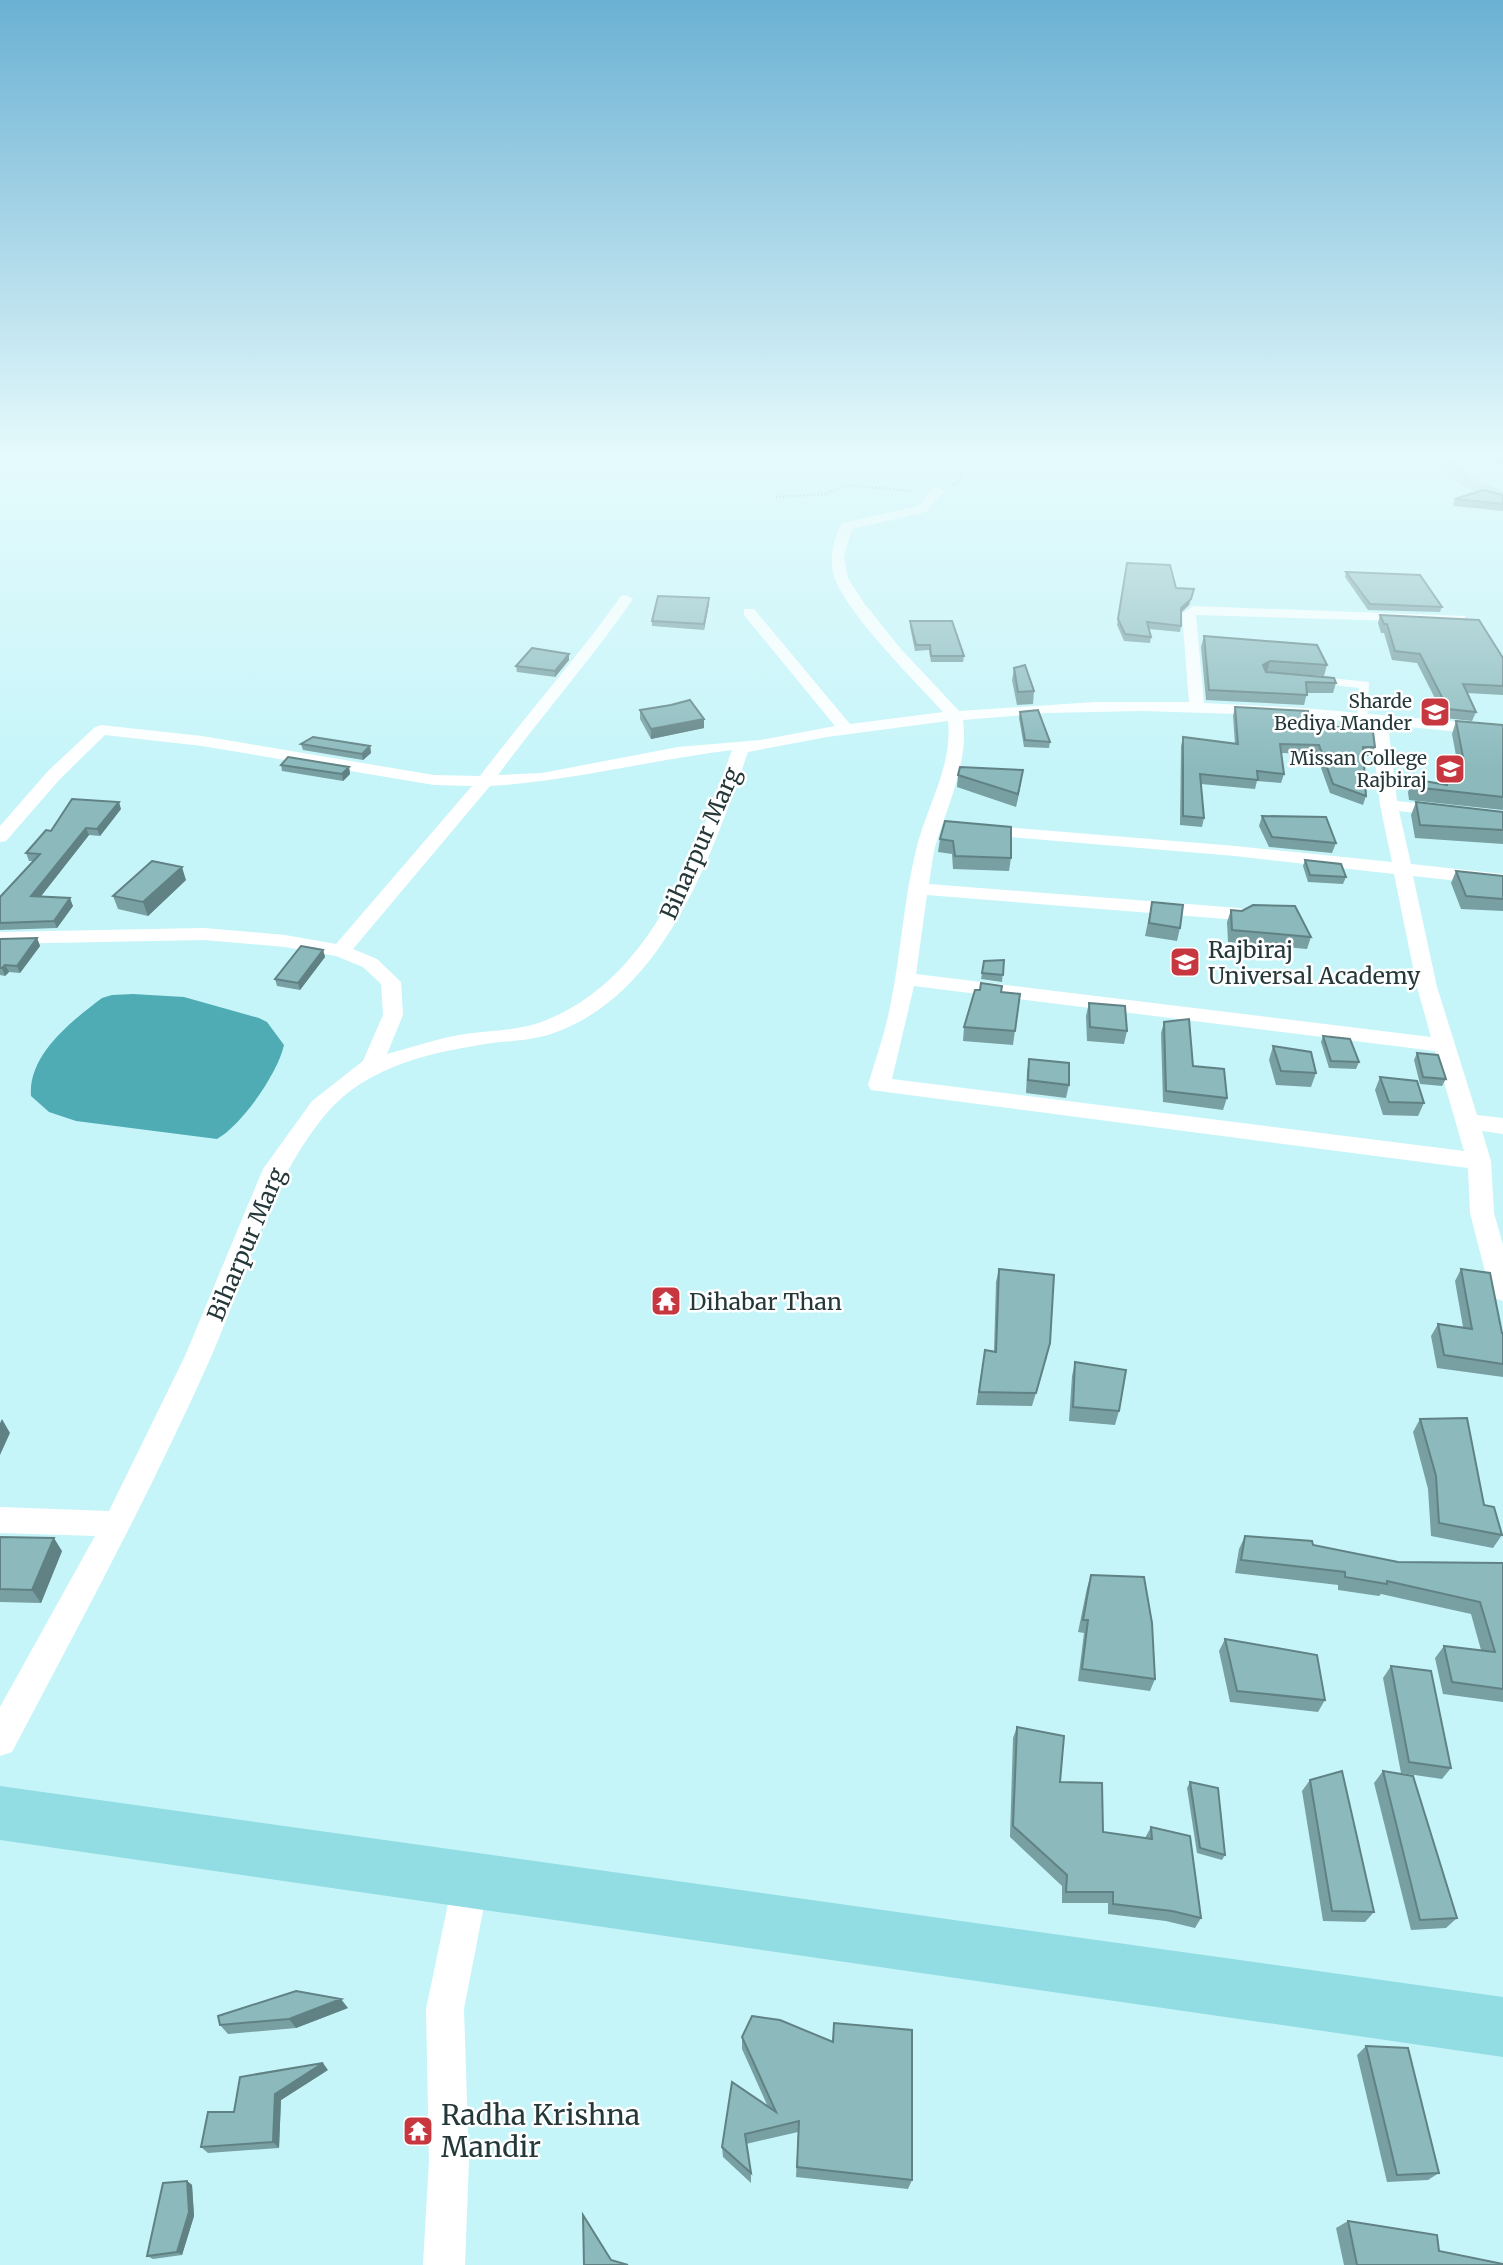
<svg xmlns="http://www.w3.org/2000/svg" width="1503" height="2265" font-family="Merriweather,serif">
<rect width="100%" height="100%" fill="#c6f5f9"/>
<!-- water -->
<path fill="#50acb4" d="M133 994 184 997 259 1018 267 1022 284 1045C278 1073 242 1125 217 1139L76 1121 49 1112 31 1096C28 1054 72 1021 102 998L112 995Z"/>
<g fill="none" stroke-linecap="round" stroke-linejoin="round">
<!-- canal -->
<path fill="#50acb4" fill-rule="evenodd" d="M1473 453 1503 455V464L1475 456Z"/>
<!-- path -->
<path stroke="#7a9c9e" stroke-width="2.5" stroke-dasharray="1 2.5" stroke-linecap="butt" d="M952 485 962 480 959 453
M776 497 825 494 847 485 913 491"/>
<!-- pedestrian -->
<path fill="#fff" fill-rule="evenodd" d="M1312 676 1369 682 1367 722 1357 719 1359 688 1308 682V678Z"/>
<!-- minor -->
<path fill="#fff" fill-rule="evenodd" d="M938 487 944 491 926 512 852 529 844 557 848 578 864 603 901 649 959 711 1095 702H1189L1182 614 1193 606 1465 616V622L1460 623 1196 615 1204 703 1304 708 1503 726V736L1388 725 1397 801 1503 813V823L1399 811 1411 864 1503 874V886L1413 876 1437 987 1477 1115 1503 1118V1134L1482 1131 1491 1161 1494 1213 1503 1245V1301L1494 1298 1490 1291 1470 1213 1468 1168 871 1090 868 1085C876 1058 886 1030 891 1002 901 951 904 899 916 850 926 808 953 766 948 721L827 737 748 752C712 854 665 996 551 1034 533 1040 511 1041 492 1043 433 1052 367 1065 326 1114 268 1183 247 1275 211 1357 151 1492 81 1621 12 1752L0 1756V1707L95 1536 0 1533V1507L109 1511 185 1356 263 1169 312 1101 363 1061 383 1015 381 984 363 967 336 956 285 947 204 940 0 944V932L204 928 285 935 336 944 472 786 434 785 202 746 105 735 60 779 6 841 0 842V826L48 771 95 727 101 725 202 736 434 775 480 776C526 715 577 658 621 596L626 595 633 599C591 660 542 715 498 775L542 773 678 747 760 740 835 726 744 615V609H754L850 724 943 712C916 682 845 612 834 576 829 558 833 539 842 523L918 506 934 488ZM1142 711 1271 715 1371 723 1380 805 1392 862 1235 846 980 825 971 830 974 834 1235 856 1394 874 1417 987 1431 1037 916 974 927 895 1239 920 1246 918 1249 914 1246 910 1239 908 929 884C931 872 932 859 935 847 947 806 969 763 963 720L1047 713ZM732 750C695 852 654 978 544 1021 520 1031 490 1030 465 1034 439 1038 413 1047 387 1054L403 1015 401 982 377 959 353 949 490 786C572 781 651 760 732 750ZM914 986 1435 1051 1464 1151 892 1079Z
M471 1862 483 1868 489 1880 464 2009 469 2161 465 2265H423L429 2161 426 2009 453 1880 459 1868Z"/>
<!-- secondary -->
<path fill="#b2d5d8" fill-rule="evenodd" d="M1426 453H1443L1471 477 1503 491V501C1472 493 1445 479 1426 453Z"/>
<!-- primary -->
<path fill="#91dde3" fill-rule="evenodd" d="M0 1786 1503 1997V2057L0 1840Z"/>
</g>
<!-- wall -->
<path fill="#789fa2" d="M1503 495V511L1453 506 1455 499Z
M1127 563 1176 588 1194 589 1189 605 1181 613V626L1180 632 1149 629 1151 637 1150 643 1124 641 1117 625Z
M1346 572 1442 607 1440 612 1368 610 1345 577Z
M709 604 704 630 652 626V621Z
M1380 615 1503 658V695L1467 693 1476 712 1472 721 1445 718 1417 663 1392 660 1384 633H1381L1378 623Z
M910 621 964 656 963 662H931L929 650 915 651 910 627Z
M1204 636 1327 665 1324 676 1266 672 1336 683 1333 693H1307L1304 705 1206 700 1201 647Z
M569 660 555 677 517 672 516 666Z
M1014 668 1034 691 1033 704 1017 705 1012 680Z
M1235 707 1309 723 1375 747 1372 756H1363L1366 796 1363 805 1330 793 1316 754 1281 753 1284 774 1281 783 1257 781 1255 789 1201 784 1204 818 1202 827 1180 825 1181 746 1183 737 1235 744 1233 716Z
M640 710 704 728 651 739 640 719Z
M1020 712 1050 742 1049 748 1024 747 1019 718Z
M1456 721 1503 725V810L1409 800 1408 792 1413 779 1442 784 1443 772 1447 759 1457 761 1452 734Z
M301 744 370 746 371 753 363 760 303 750Z
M281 765 349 767 350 774 343 781 282 771Z
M958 775 1021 783 1016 807 957 787Z
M1416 802 1503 812V844L1415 838 1411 815Z
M121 809 100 836 89 835 40 897 73 906 57 928 0 930V897L34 861H29L26 853Z
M1262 816 1336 843 1332 853 1269 847 1259 826Z
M945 821 1011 858 1009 871 953 869 952 854 938 852 940 839Z
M1305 860 1346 877 1343 884 1308 882 1303 866Z
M1456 871 1503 876V911L1461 909 1451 883Z
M186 880 148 916 118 909 113 896Z
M1152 902 1180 928 1177 941 1145 936Z
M1231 910 1311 937 1307 949 1228 942 1227 922Z
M37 938 40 946 20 973 9 972 5 976 0 975V939Z
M323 950 325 957 300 990 277 986 275 979Z
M1004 960 1002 982 981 979 984 961Z
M1001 992 1020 994 1013 1045 963 1041 964 1027Z
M1089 1003 1127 1031 1124 1044 1087 1041 1086 1016Z
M1164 1022 1193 1066 1227 1098 1223 1110 1163 1102 1161 1033Z
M1323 1036 1359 1062 1356 1069 1329 1068 1321 1042Z
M1273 1046 1316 1073 1311 1087 1276 1085 1269 1060Z
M1417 1053 1446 1079 1442 1086 1420 1084 1414 1060Z
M1029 1059 1069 1085 1066 1098 1026 1093 1027 1072Z
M1380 1077 1424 1103 1418 1116 1383 1115 1375 1090Z
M999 1269 1047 1357 1032 1406 976 1405 985 1350 994 1351 996 1282Z
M1461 1269 1502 1333H1503V1377L1437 1368 1431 1336 1438 1324 1463 1327 1455 1281Z
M1075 1362 1119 1411 1115 1425 1069 1421 1072 1376Z
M1420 1419 1484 1505 1502 1535 1493 1548 1431 1536 1428 1489 1413 1432Z
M1245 1536 1313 1545 1398 1562 1503 1563V1702L1443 1694 1435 1658 1444 1646 1481 1650 1471 1614 1381 1594 1379 1596 1338 1590V1585L1235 1573 1239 1549Z
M0 1537 62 1551 41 1603 0 1602Z
M1091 1575 1155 1679 1150 1691 1078 1681 1084 1633 1078 1632 1087 1588Z
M1225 1639 1325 1700 1318 1712 1230 1702 1219 1651Z
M1391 1666 1451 1768 1442 1779 1401 1773 1383 1678Z
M1017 1727 1060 1782 1103 1832 1145 1838 1151 1827 1201 1918 1195 1928 1166 1921 1108 1914V1903H1062V1886L1010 1837 1013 1738Z
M1383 1771 1457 1918 1446 1928 1411 1930 1374 1783Z
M1310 1780 1374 1912 1365 1922 1323 1921 1302 1791Z
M1190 1782 1225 1855 1222 1860 1197 1853 1187 1788Z
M348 2008 296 2028 228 2034 220 2025Z
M834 2023 912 2180 908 2189 796 2177 798 2132 746 2144 751 2173V2183L723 2157 722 2147 768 2107 742 2049V2037L832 2041Z
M1366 2046 1439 2173 1428 2180 1387 2182 1357 2055Z
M328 2070 281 2100 279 2148 208 2153 201 2147 234 2112Z
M187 2181 192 2185 194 2216 182 2255 153 2259 147 2256Z
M1348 2221 1439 2251 1503 2265H1344L1336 2228Z"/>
<!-- shaded-wall -->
<path fill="#618284" d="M1194 589 1189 605 1179 614 1181 608Z
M709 598V604L704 630V624Z
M569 654V660L555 677V671Z
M1270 661 1267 671 1260 676 1263 665Z
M704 719V728L651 739V729Z
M370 746 371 753 363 760 362 754Z
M349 767 350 774 343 781 342 774Z
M1023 770 1021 783 1016 807 1018 794Z
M119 802 121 809 100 836 97 829Z
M86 828 89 835 35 904 31 896Z
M182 867 186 880 148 916 143 902Z
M70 898 73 906 57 928 54 921Z
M37 938 40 946 20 973 17 966Z
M323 950 325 957 300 990 298 983Z
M5 965 9 972 5 976 2 968Z
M2 1419 10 1433 0 1455V1423Z
M54 1538 62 1551 41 1603 32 1590Z
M341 1999 348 2008 296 2028 289 2019Z
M323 2063 328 2070 281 2100 279 2148 273 2142 275 2094Z
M187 2181 192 2185 194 2216 182 2255 177 2252Z"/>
<!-- building -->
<path fill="#8bb9bc" stroke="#618284" stroke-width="2" d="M1483 490 1503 495V504L1455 499Z
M1127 563 1170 565 1176 588 1194 589 1191 599 1181 608V626L1147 622 1151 637 1125 634 1118 619Z
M1346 572 1420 575 1442 607 1370 604Z
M658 596 709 598 704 624 652 621Z
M1380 615 1479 620 1503 658V686L1463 684 1476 712 1448 709 1420 654 1395 651 1387 624H1384Z
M910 621H952L964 656H931L930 645H916Z
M1204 636 1317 645 1327 665 1270 661 1263 665 1266 672 1334 678 1336 683 1306 682 1307 695 1209 690Z
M532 648 569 654 555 671 516 666Z
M1025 665 1034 691 1018 692 1014 668Z
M690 700 704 719 651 729 640 710 671 705Z
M1235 707 1308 711 1309 723 1373 732 1375 747H1363L1366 796 1333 784 1319 745 1280 744 1284 774 1257 771 1258 780 1200 774 1204 818 1183 816V737L1238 744Z
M1038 710 1050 742 1025 740 1020 712Z
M1456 721 1503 725V797L1414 787 1413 779 1447 785V759L1464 762Z
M313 737 370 746 362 754 301 744Z
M288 757 349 767 342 774 281 765Z
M960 767 1023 770 1018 794 958 775Z
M72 799 119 802 97 829 86 828 31 896 70 898 54 921 0 923V897L40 854 26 853 46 830 51 831Z
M1416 802 1503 812V830L1420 825Z
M1262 816 1326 817 1336 843 1272 837Z
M945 821 1011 827V858L955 856 953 841 940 839Z
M1305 860 1341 864 1346 877 1310 875Z
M152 861 182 867 143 902 113 896Z
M1456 871 1503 876V899L1466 896Z
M1152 902 1183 905 1180 928 1149 923Z
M1253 905 1295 906 1311 937 1232 930 1231 910 1242 911Z
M37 938 17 966 5 965 2 968H0V939Z
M301 946 323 950 298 983 275 979Z
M1004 960 1003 975 982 973 984 961Z
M981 983 1002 986 1001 992 1020 994 1015 1031 964 1027 975 990H980Z
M1089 1003 1125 1006 1127 1031 1090 1027Z
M1189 1019 1193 1066 1224 1069 1227 1098 1166 1091 1164 1022Z
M1323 1036 1350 1039 1359 1062 1331 1061Z
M1273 1046 1311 1052 1316 1073 1281 1071Z
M1417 1053 1438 1055 1446 1079 1423 1077Z
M1029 1059 1069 1063V1085L1028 1080Z
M1380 1077 1417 1081 1424 1103 1389 1102Z
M999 1269 1054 1275 1050 1343 1036 1393 979 1392 985 1350 996 1352Z
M1461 1269 1490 1273 1502 1333H1503V1364L1444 1355 1438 1324 1472 1329Z
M1075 1362 1126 1370 1119 1411 1073 1407Z
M1467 1418 1484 1505 1494 1507 1502 1535 1439 1523 1436 1476 1420 1419Z
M1245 1536 1312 1541 1313 1545 1398 1562 1503 1563V1689L1452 1682 1444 1646 1495 1652 1480 1602 1387 1581V1584L1345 1577V1572L1241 1560Z
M0 1537 54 1538 32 1590 0 1589Z
M1091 1575 1144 1577 1152 1623 1155 1679 1082 1669 1088 1620H1083Z
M1225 1639 1317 1655 1325 1700 1237 1691Z
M1391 1666 1431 1671 1451 1768 1409 1762Z
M1017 1727 1064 1736 1060 1782 1102 1783 1103 1832 1152 1839 1151 1827 1190 1836 1201 1918 1172 1911 1113 1904V1892H1066L1067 1875 1013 1826Z
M1342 1771 1374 1912 1332 1911 1310 1780Z
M1383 1771 1413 1776 1457 1918 1420 1920Z
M1190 1782 1218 1788 1225 1855 1200 1848Z
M296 1991 341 1999 289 2019 220 2025 218 2016Z
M752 2016 780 2020 833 2042 834 2023 912 2030V2180L797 2167 799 2121 745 2134 751 2173 722 2147 732 2082 776 2112 742 2037Z
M1366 2046 1408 2048 1439 2173 1397 2175Z
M323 2063 275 2094 273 2142 201 2147 208 2112H234L240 2077Z
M187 2181 189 2212 177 2252 147 2256 163 2183Z
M583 2215 611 2260 628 2265H584Z
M1348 2221 1437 2235 1439 2251 1503 2264V2265H1357Z"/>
<!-- sky -->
<linearGradient id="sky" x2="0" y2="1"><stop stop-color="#6bb1d3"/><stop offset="0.59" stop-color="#e5fafc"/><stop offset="1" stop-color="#e5fafc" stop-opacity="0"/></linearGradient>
<rect width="1503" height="770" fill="url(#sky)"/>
<!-- icons -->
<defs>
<g id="school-square" transform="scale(1.575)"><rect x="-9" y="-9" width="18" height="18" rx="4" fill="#c7373f" stroke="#fff"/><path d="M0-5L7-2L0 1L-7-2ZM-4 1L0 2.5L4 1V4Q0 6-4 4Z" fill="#fff"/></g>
<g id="temple-square" transform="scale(1.575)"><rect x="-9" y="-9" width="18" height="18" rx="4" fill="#c7373f" stroke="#fff"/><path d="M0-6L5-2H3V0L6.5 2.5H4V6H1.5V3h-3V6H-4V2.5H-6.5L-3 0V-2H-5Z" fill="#fff"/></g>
</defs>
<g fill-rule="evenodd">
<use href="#school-square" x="1435" y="712"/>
<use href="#school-square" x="1450" y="769"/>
<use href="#school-square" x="1185" y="962"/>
<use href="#temple-square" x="666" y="1301"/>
<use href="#temple-square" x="418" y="2131"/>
</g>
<g text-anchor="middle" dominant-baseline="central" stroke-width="5" stroke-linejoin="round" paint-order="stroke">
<!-- far-poi labels -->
<g font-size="19" fill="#253839" stroke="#fff" text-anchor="end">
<text x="1412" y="701">Sharde<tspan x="1412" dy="22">Bediya Mander</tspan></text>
<text x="1427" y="758">Missan College<tspan x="1427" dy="22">Rajbiraj</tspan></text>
</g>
<!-- street labels -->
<g font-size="23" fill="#253839" stroke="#fff">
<text transform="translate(700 843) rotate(-66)">Biharpur Marg</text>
<text transform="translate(246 1244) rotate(-67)">Biharpur Marg</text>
</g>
<!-- poi labels -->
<g font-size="23" fill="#253839" stroke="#fff" text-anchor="start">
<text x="1208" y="949">Rajbiraj<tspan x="1208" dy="26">Universal Academy</tspan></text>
<text x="689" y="1301">Dihabar Than</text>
</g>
<!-- near-poi labels -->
<g font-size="28" fill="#253839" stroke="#fff" text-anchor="start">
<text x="441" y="2115">Radha Krishna<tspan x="441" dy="32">Mandir</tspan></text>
</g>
</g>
</svg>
